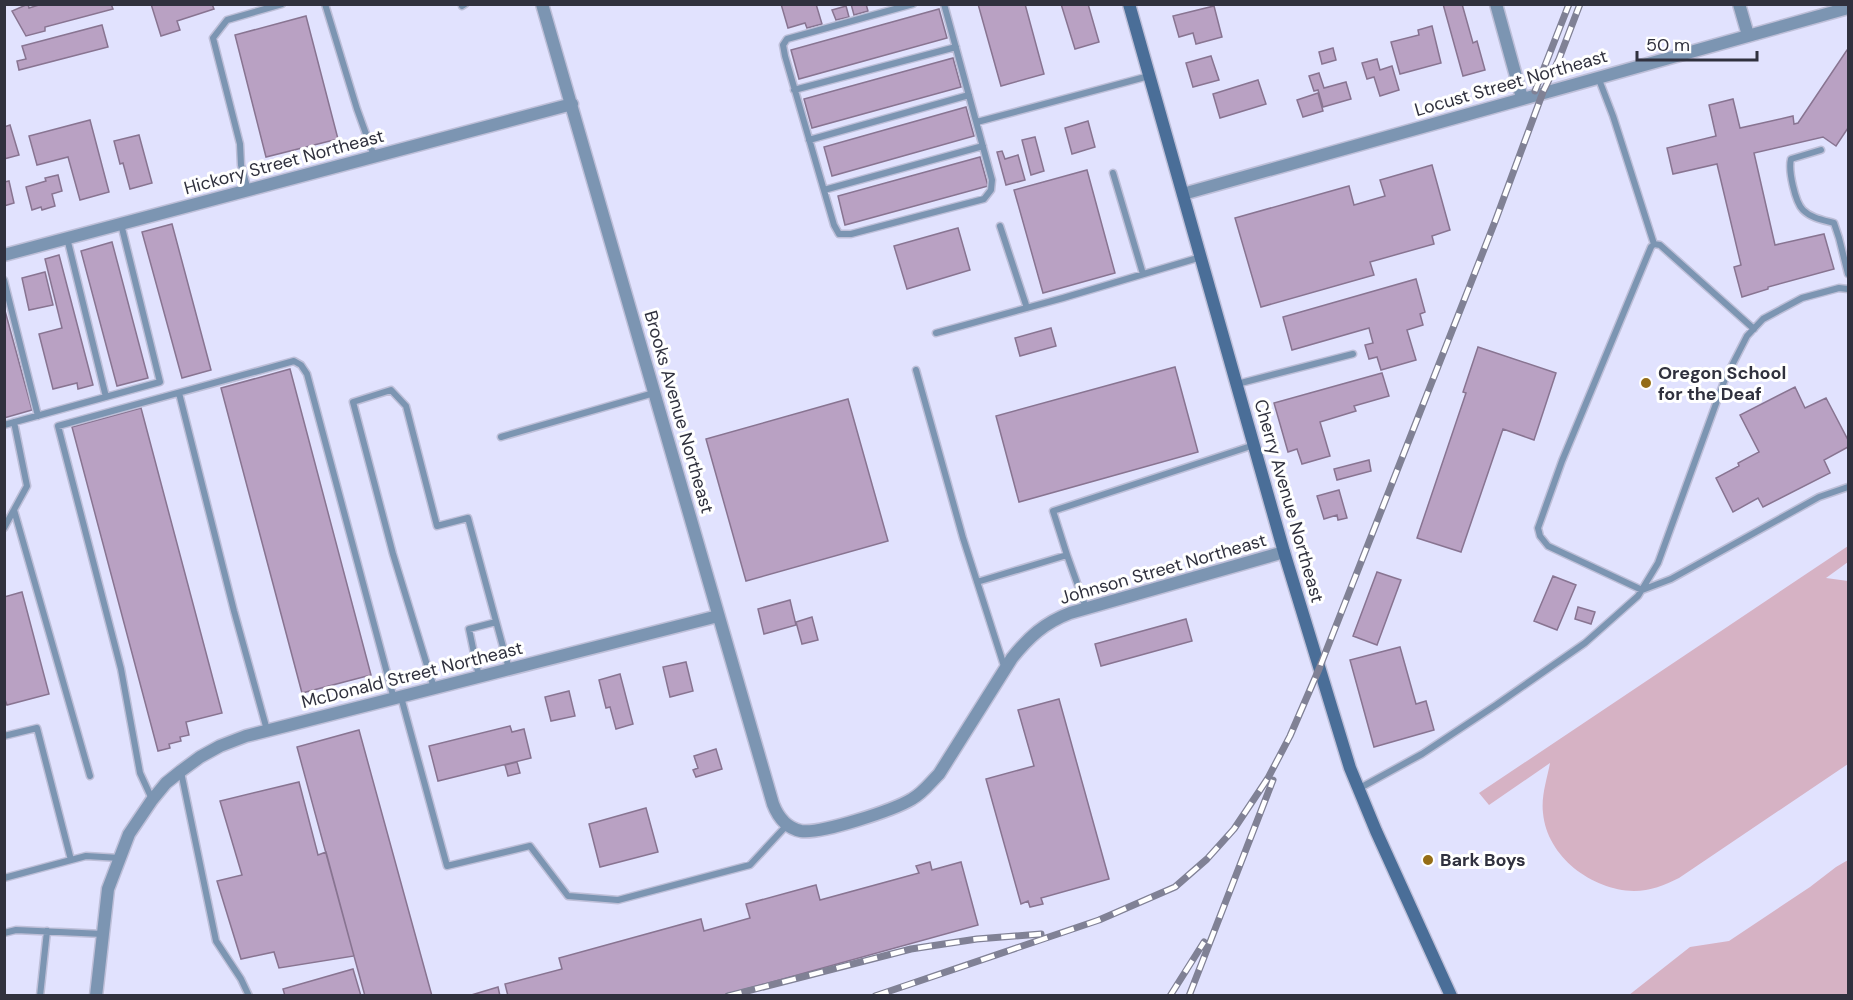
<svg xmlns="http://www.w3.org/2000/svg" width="1853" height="1000" font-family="'DM Sans',sans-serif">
<rect width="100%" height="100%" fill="#e1e2fe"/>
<!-- green -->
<path fill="#d6b2c4" d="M1848 546V562L1826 578 1848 581V764L1679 878C1665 885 1650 891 1634 891 1592 890 1547 857 1543 813 1541 796 1547 779 1550 763L1489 805 1479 793Z
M1848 860V995H1629L1690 947 1729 941 1810 887 1836 867Z"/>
<!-- building -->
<path fill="#b9a1c3" stroke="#887491" stroke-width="1.5" d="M28 4 29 8 42 4H111L113 9 45 27V31L26 36 12 11Z
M151 4H212L214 9 177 21 180 30 161 36Z
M781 4H816L822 24 807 28 805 23 788 28Z
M851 4H866L868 11 854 15Z
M978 4H1025L1044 74 1001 86Z
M1061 4H1088L1099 42 1075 49Z
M1443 4H1462L1473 43 1477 41 1485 70 1463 76Z
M846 6 849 17 836 20 832 10Z
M1214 6 1222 37 1196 44 1193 33 1179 37 1173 16Z
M939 9 947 38 799 79 791 50Z
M306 16 338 139 266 157 235 35Z
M102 25 108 47 19 70 17 61 26 59 22 46Z
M1432 26 1441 63 1400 74 1391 42 1419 35 1418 30Z
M1333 48 1336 60 1322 64 1319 52Z
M1847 50H1848V128L1836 146 1823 137 1754 153 1775 245 1824 234 1834 269 1768 287V289L1742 297 1734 267 1741 265 1717 164 1673 174 1667 148 1716 136 1709 105 1733 99 1740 128 1793 116 1794 124 1798 123Z
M1211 56 1219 80 1193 87 1186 63Z
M953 58 961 87 812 128 804 99Z
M1377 59 1380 70 1392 66 1399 90 1380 96 1374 77 1367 79 1362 63Z
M1319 73 1324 88 1346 82 1351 99 1323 107 1318 90 1314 91 1309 76Z
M1258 80 1266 104 1220 118 1213 94Z
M1318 93 1323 111 1303 117 1297 100Z
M966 107 974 136 832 176 824 147Z
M90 120 109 192 80 200 68 157 37 165 29 136Z
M1088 121 1095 147 1072 154 1065 128Z
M10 125 19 155 4 159V127Z
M139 135 152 183 130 189 123 163 120 164 114 141Z
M1035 137 1044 171 1031 175 1022 140Z
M1002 151 1005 159 1018 155 1025 180 1006 185 997 152Z
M980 157 988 186 845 225 838 196Z
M1432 165 1450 230 1432 236 1434 244 1370 262 1374 275 1261 307 1235 218 1349 186 1354 205 1385 196 1380 180Z
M1087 170 1115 273 1043 293 1014 190Z
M58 175 62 191 52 194 55 206 42 210 41 207 32 210 26 187 46 181 45 178Z
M9 181 14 203 4 206V182Z
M172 224 211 370 182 378 142 232Z
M958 228 970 270 907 289 894 246Z
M112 242 148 378 117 386 81 251Z
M59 255 93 385 78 389 77 383 53 389 39 334 62 328 45 259Z
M45 272 53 305 29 310 22 278Z
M1416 279 1425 312 1420 314 1423 325 1407 330 1416 360 1381 370 1377 357 1369 359 1365 345 1373 343 1369 328 1292 350 1283 317Z
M4 307 32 410 4 418Z
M1051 328 1056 346 1020 356 1015 338Z
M1478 347 1556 373 1534 440 1503 429 1461 552 1417 538 1466 393 1463 392Z
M1175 367 1198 452 1019 502 996 416Z
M290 369 371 675 302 693 221 388Z
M1382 373 1389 396 1354 406 1356 411 1320 422 1330 456 1302 464 1297 449 1288 452 1274 403Z
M1795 387 1805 408 1826 398 1848 440V447L1824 460 1830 473 1763 507 1758 498 1733 512 1716 478 1739 466 1738 463 1759 452 1740 415Z
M848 399 888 541 746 581 706 439Z
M141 408 222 713 186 722 189 735 180 737 181 741 169 744 170 748 158 751 72 427Z
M1369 460 1371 471 1337 480 1334 469Z
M1339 490 1347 518 1338 520 1337 515 1324 519 1317 496Z
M1377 572 1401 580 1377 645 1353 636Z
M1553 576 1576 585 1557 630 1534 621Z
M22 592 49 694 7 705 4 697V597Z
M790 600 796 625 764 634 758 609Z
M1578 607 1595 612 1591 624 1575 619Z
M812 617 818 640 802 644 796 622Z
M1186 619 1192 641 1101 666 1095 644Z
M1400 647 1416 704 1426 701 1434 730 1374 747 1350 660Z
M686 662 693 691 670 697 663 667Z
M620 674 633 724 616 729 610 707 606 708 599 680Z
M569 691 575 716 551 721 545 697Z
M1059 699 1109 879 1041 898 1043 904 1030 907 1028 901 1021 904 986 779 1034 766 1018 710Z
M510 726 512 732 524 729 531 758 438 781 429 746Z
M359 730 432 996H365L354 956 297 747Z
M716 749 722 769 696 777 693 770 698 768 694 756Z
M517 762 520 773 508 776 505 765Z
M299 782 318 855 326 852 354 956 279 968 274 952 241 959 217 881 242 875 220 801Z
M646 808 658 852 600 867 589 824Z
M930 862 932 870 961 862 978 925 721 996H508L505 984 562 969 559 958 701 919 704 931 750 918 746 904 816 885 820 900 919 873 916 866Z
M353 969 361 996H285L283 989Z
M498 987 500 996H468Z"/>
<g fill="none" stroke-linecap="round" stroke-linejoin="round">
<!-- service casing -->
<g stroke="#bebfd8" stroke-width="9">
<path id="service" d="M325 4 357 109 374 156
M913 4 787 39 783 45 785 56 834 225 839 234H851L984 199 991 190 992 180 944 4
M462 6 465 4
M1598 77 1613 116 1654 244
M794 90 956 47
M977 122 1149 76
M809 140 969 95
M1821 150 1791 159C1788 170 1795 202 1803 210 1811 218 1823 220 1834 223L1839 238 1848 274
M1113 173 1143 274
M248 190 241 165 240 144 213 38 227 20 282 4
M824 190 983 146
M1000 226 1027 308
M67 238 106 397
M4 280 38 416
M1754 329 1660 245 1654 244 1651 247 1562 461 1538 528 1540 536 1548 546 1642 590 1671 579 1819 497 1848 487
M936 333 1063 298 1201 257
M916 370 963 538 1005 669
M1237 384 1353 354
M179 393 234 611 267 730
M4 425 160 382 121 224
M501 437 654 393
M14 510 90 776
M4 528 27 486 14 422
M1067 555 1086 608
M977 582 1067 555 1053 511 1254 445
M479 677 469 629 496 622
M434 688 393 554 353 402 391 390 406 406 437 526 468 518 509 669
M401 697 447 866 530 846 568 896 618 900 750 865 787 825
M4 736 37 728 71 860
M181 772 216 941 241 979 249 996
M1358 789 1422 754 1496 705 1585 643 1638 596 1658 563 1725 379 1747 336 1763 319 1802 298 1839 288 1848 289
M152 799 140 773 121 669 58 426 294 361 301 365 307 374 394 699
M4 878 86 856 120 858
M4 933 16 930 103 934
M40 996 47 931"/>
</g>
<!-- minor casing -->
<g stroke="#bebfd8" stroke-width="15">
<path id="minor" d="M542 4 773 804C778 817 786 828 801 831 821 834 894 810 912 799 923 793 930 783 939 774L1012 658C1029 637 1044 623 1070 613L1284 552
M1496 4 1522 98
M1739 4 1748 35
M1183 194 1848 8
M4 255 572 104
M96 996 108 889 129 834 152 800 166 783 181 771 200 757 220 746 246 736 718 616"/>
</g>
<!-- secondary casing -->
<g stroke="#bebfd8" stroke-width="15">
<path id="secondary" d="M1129 4 1284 552 1350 768 1376 831 1451 996"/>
</g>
<!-- service -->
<use href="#service" stroke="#7c95b2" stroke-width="6"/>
<!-- minor -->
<use href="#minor" stroke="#7c95b2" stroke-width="12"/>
<!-- secondary -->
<use href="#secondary" stroke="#4a6e98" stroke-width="12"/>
<!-- rail casing -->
<g stroke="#808195" stroke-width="7">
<path id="rail" d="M1535 91 1569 4
M728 996 911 949 977 939 1041 934
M875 996 1099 920 1175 887 1207 859 1234 829 1268 778 1290 736 1319 669 1496 219 1543 92 1559 59 1580 4
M1170 996 1204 942
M1189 996 1273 780"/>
</g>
<!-- rail -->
<use href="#rail" stroke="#fff" stroke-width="4.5" stroke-dasharray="14" stroke-linecap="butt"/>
</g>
<!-- markers -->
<g fill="#956d17" stroke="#fff" stroke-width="2">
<circle cx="1646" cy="383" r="6"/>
<circle cx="1428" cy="860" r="6"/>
</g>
<g text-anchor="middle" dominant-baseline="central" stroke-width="6" stroke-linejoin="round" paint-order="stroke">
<!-- street labels -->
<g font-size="18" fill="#30313e" stroke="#fff">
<text transform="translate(1511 83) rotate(-16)">Locust Street Northeast</text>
<text transform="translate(284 162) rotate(-15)">Hickory Street Northeast</text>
<text transform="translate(679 412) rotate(74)">Brooks Avenue Northeast</text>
<text transform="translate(1289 501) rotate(74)">Cherry Avenue Northeast</text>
<text transform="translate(1163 569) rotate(-16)">Johnson Street Northeast</text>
<text transform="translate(412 675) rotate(-14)">McDonald Street Northeast</text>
</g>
<!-- poi labels -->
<g font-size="18" font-weight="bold" fill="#30313e" stroke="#fff" text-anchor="start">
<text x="1658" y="373">Oregon School<tspan x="1658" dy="21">for the Deaf</tspan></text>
<text x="1440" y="860">Bark Boys</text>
</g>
</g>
<!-- border -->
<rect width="1853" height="1000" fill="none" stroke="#30313e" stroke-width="12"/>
<!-- scale -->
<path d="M1637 51v9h120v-9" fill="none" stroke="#30313e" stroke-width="3"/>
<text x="1646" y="51" font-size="18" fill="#30313e" stroke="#ffffff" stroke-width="4.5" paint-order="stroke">50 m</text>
</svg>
